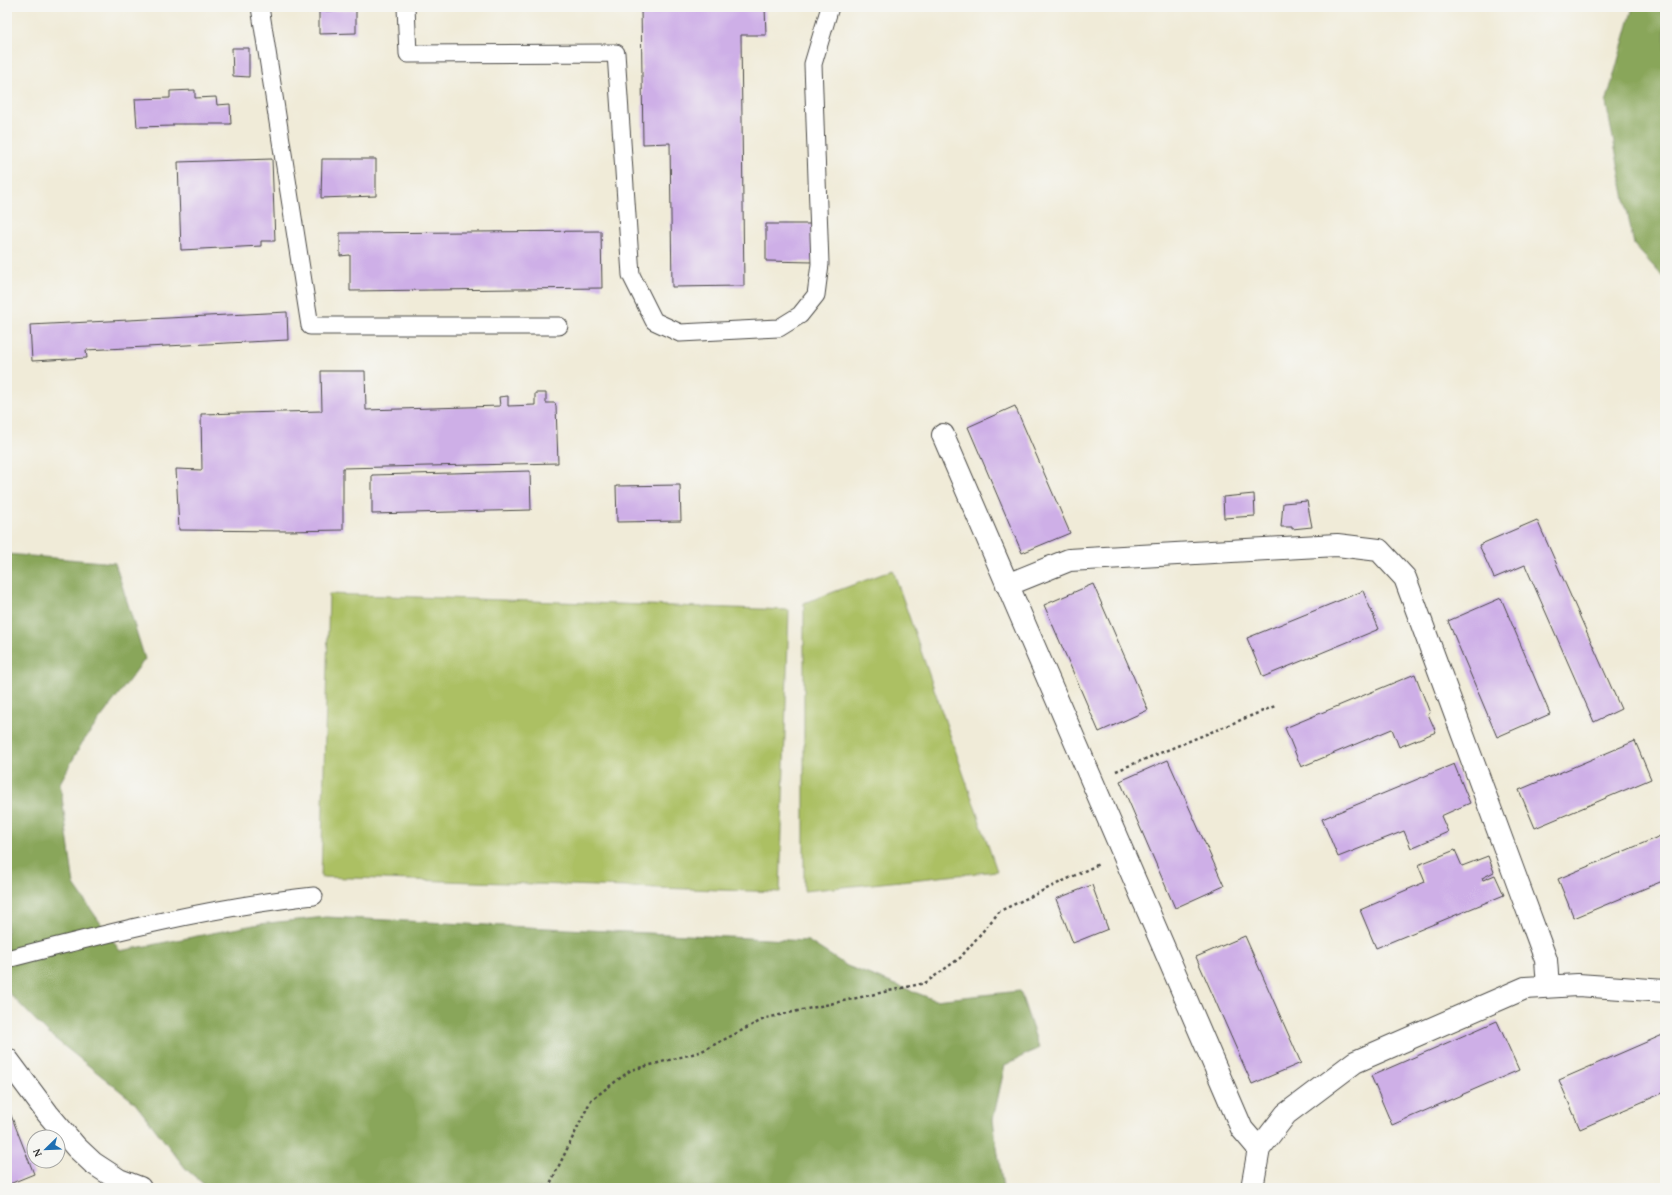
<svg xmlns="http://www.w3.org/2000/svg" width="1672" height="1195" font-family="'Gentium Book Plus',serif">
<rect width="100%" height="100%" fill="#f6f6f2"/>
<filter id="ink" filterUnits="userSpaceOnUse"><feTurbulence type="fractalNoise" baseFrequency=".025" numOctaves="2"/><feDisplacementMap in="SourceGraphic" scale="8" xChannelSelector="R" yChannelSelector="G"/><feConvolveMatrix kernelMatrix="1 2 1 2 8 2 1 2 1" color-interpolation-filters="sRGB"/></filter>
<filter id="wash" filterUnits="userSpaceOnUse"><feTurbulence type="fractalNoise" baseFrequency=".012" numOctaves="4" result="noise"/><feDisplacementMap in="SourceGraphic" scale="16" xChannelSelector="R" yChannelSelector="G"/><feGaussianBlur stdDeviation="0.9" result="paint"/><feColorMatrix in="noise" values="0 0 0 0 0 0 0 0 0 0 0 0 0 0 0 0 0 1.4 0 .05"/><feComposite in="paint" operator="in"/></filter>
<g filter="url(#wash)">
<rect width="100%" height="100%" fill="#f0ebd8"/>
<!-- green -->
<path fill="#acc064" stroke="#6c7648" d="M893 570 997 871 804 891V603Z
M329 594 789 610 780 892 321 877Z"/>
<!-- forest -->
<path fill="#89a65a" stroke="#5a6842" d="M1633 7H1665V279L1634 245 1606 103Z
M7 554 115 563 145 659 82 743 60 783 74 885 120 951 259 924 326 917 808 941 847 966 935 1000 1020 991 1039 1048 1005 1065 993 1120 1003 1188H208L186 1169 134 1102 49 1034 7 991Z"/>
<g id="blocks">
<!-- building -->
<path fill="#ceafe7" d="M641 7H765L766 35H741L744 286 672 287 670 143 643 144Z
M356 10V33L319 34V11Z
M232 48H249V77L233 76Z
M195 90V98L216 97 217 105 230 104 231 124H173V126L137 127 135 99 170 98V91Z
M272 159 275 241H261V246L181 250 178 162Z
M322 159H376V196L321 198Z
M766 224H814L813 262 766 261Z
M601 231 602 288 350 291V255L340 256V233Z
M287 312 288 340 86 350 87 358 32 361 30 325Z
M321 371H365L366 410 500 406 499 397 508 396V406L535 405V393H546V403H555L556 406 558 463 343 468V530L287 531 179 530 176 469 202 470 201 414 322 411Z
M1015 406 1070 533 1022 553 968 427Z
M530 471 531 510 372 514V475Z
M680 485 681 521 617 522 616 486Z
M1254 494 1255 516 1224 518 1223 497Z
M1307 501 1312 527 1292 529V527H1281L1283 503Z
M1537 520 1621 709 1594 722 1525 565 1494 578 1479 545Z
M1093 584 1148 710 1099 732 1044 605Z
M1363 591 1379 629 1263 677 1247 638Z
M1501 598 1550 714 1497 737 1448 621Z
M1415 674 1430 713 1428 714 1436 732 1399 747 1392 729 1301 767 1285 728Z
M1635 741 1651 779 1535 828 1519 790Z
M1168 760 1224 886 1175 908 1120 781Z
M1454 764 1470 803 1441 816 1448 832 1411 848 1404 831 1338 857 1322 819Z
M1665 834V880L1574 918 1558 879Z
M1455 850 1462 866 1488 856 1494 872 1482 878 1483 880 1495 875 1504 895 1376 948 1360 910 1425 882 1418 865Z
M1092 885 1108 929 1073 943 1056 899Z
M1245 936 1301 1063 1252 1084 1196 957Z
M1497 1021 1519 1070 1392 1125 1371 1076Z
M1665 1034V1092L1580 1129 1559 1080Z
M7 1105 34 1174 7 1185Z"/>
</g>
</g>
<g filter="url(#ink)">
<use href="#blocks" fill-opacity="0" stroke="#494845" stroke-width="1"/>
<g fill="none" stroke-linecap="round" stroke-linejoin="round">
<!-- service casing -->
<g stroke="#494845" stroke-width="19">
<path id="service" d="M260 7 310 326H559
M406 7 408 54 616 53 631 275 654 321 680 333 779 328 800 315 816 295 820 264 813 64 830 7
M7 959C108 933 210 907 314 896"/>
</g>
<!-- minor casing -->
<g stroke="#494845" stroke-width="24">
<path id="minor" d="M943 435 1242 1129 1259 1149
M1007 585 1069 560 1337 545 1379 550 1405 578 1546 960 1548 986
M7 1059 48 1114 76 1147 93 1163 119 1180 140 1188
M1252 1188 1259 1149 1286 1114 1355 1062 1525 988 1578 985 1665 991"/>
</g>
<!-- path -->
<path stroke="#494845" stroke-width="2.5" stroke-dasharray="3 3" stroke-linecap="butt" d="M1116 771 1275 706
M548 1188 591 1100 631 1070 700 1052 766 1018 925 983 960 958 1000 911 1099 864"/>
<!-- service -->
<use href="#service" stroke="#fff" stroke-width="17"/>
<!-- minor -->
<use href="#minor" stroke="#fff" stroke-width="22"/>
</g>
</g>
<!-- margin -->
<rect width="1672" height="1195" fill="none" stroke="#f6f6f2" stroke-width="24"/>
<!-- north arrow -->
<g transform="translate(46 1149) rotate(247)"><circle r="19" fill="#f6f6f2" stroke="#a5a5a2"/>
<path d="M0-3L7 15L0 10L-7 15Z" fill="#1f6fb2"/>
<text y="-6" font-size="11" font-weight="bold" text-anchor="middle" fill="#2b2b2b">N</text>
</g>
</svg>
